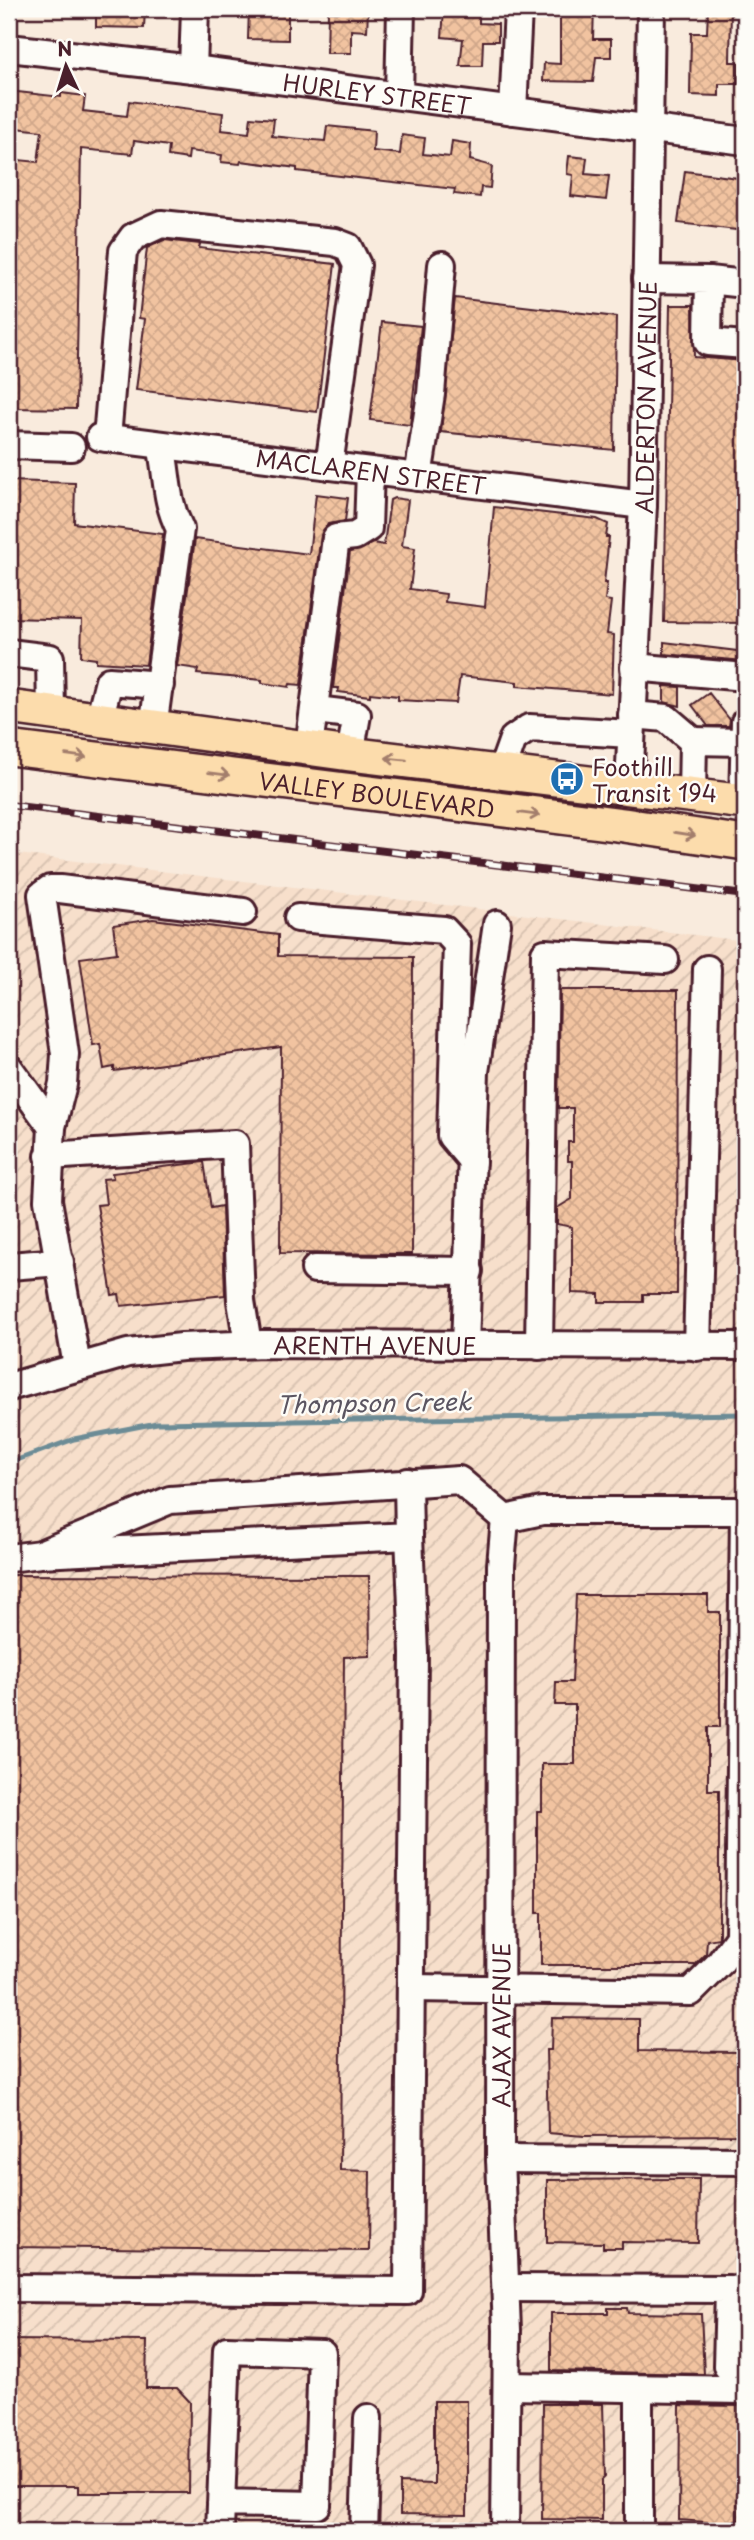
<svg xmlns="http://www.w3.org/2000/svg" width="754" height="2540" font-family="'Playpen Sans',sans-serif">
<defs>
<pattern id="industrial-furrows" width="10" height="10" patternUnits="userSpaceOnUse" patternTransform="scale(1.75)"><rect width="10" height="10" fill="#f7dfcb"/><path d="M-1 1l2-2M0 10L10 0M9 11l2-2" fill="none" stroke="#d5bfae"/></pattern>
<pattern id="building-cross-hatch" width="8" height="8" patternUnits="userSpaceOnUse" patternTransform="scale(1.75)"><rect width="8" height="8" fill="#f1c3a0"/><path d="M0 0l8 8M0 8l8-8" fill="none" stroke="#d0a78a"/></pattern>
</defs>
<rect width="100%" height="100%" fill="#f9ebdd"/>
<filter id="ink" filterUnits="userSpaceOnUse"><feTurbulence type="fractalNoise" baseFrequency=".0143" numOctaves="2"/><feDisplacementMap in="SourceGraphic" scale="14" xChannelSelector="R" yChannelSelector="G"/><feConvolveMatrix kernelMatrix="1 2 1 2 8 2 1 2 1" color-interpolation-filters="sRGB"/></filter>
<g filter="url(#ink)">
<!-- industrial -->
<path fill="url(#industrial-furrows)" d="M9 853 745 941V2531H9Z"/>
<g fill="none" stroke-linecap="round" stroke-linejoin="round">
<!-- stream -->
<path stroke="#6c8c96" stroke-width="5" d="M9 1463 74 1439 157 1423 745 1414"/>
</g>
<!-- building -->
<path fill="url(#building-cross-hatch)" stroke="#4a1f2b" stroke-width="2" d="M96 9H145L144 28 96 27Z
M249 9H288V40L248 39Z
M444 9H479V23L498 24V41H483L482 66H460L463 39 442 37Z
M560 9H594L593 39H611V57H596L593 82 543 81 544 63 560 64Z
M708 9H731L730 62H738V84H719V96L690 95 691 33H707Z
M328 12H368L367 31 351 30V53H327Z
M9 91 61 97V93L85 96 83 111 127 116 129 101 223 113 221 130 249 133 251 117 274 119 272 136 301 139 325 141 327 126 374 131 373 151 400 154 402 135 425 138 423 154 450 157 452 141 471 144 470 160 492 166 490 188 481 187 480 197 454 194 455 189 297 171V168L241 161 240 164 221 162 222 155 189 151 188 159 168 156 169 146 134 141 132 154 81 149 76 409 9 408V159L38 162 42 131 9 127Z
M569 156 587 158 585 174 609 176 606 200 571 196 573 175 567 174Z
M685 171 745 179V231L678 223Z
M164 240 200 244 199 248 335 264 317 412 136 390 145 319 139 318 147 248Z
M455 298 616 317 614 450 441 432Z
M670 305H693L694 357 745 361V623L664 622Z
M382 322 421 326 410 425 370 420Z
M9 481 75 483 74 523 163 534 146 665 96 662V659L81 657 82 620 9 618Z
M316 494 348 498 345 521 328 524 321 535 301 685 290 684 289 687 262 683V680L197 674 198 669 177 666 195 539 309 554Z
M394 498 408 500 402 546 415 548 410 589 446 594 445 602 485 607 494 507 597 519 608 524 606 537H609L604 583H607L605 600 611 601 607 634 614 635 612 694 517 686V682L460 676 456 703 398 700V696L370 693V696L338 692 339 688H333L350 552 373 543 384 545 390 500Z
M664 642 745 652V661L664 654Z
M664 686 680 687V706L664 702Z
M709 693 730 720 729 726H708L692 705Z
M153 919 278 935V956L413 957 412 1254 280 1253 281 1047 114 1071V1067L104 1069 100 1044 93 1045 80 958 117 953 113 925Z
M560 990H678L677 1294H643V1302H599V1294L572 1293V1227L557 1224V1208L572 1199V1161H568V1142H573V1108H558Z
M204 1162 211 1208 222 1206 225 1295 121 1306 119 1294 112 1295 97 1205 106 1204 103 1179 113 1178 112 1173Z
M9 1575 369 1576 370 1656 344 1657 340 2170 370 2171 369 2251 9 2247Z
M576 1595H708V1612H720V1727H708V1790H719V1938L707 1940 706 1954 695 1965H541V1913H537V1811H542V1764H575V1705H555L556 1682H572Z
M552 2018 639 2019V2051L742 2052 743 2060H745V2135L584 2136 548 2133 546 2050H551Z
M678 2179H699L698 2243 622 2242V2248H603V2243L547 2242V2180Z
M608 2308H627L628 2313 701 2314 704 2374 551 2371V2313H608Z
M9 2340 147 2341 146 2388H177L190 2402 189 2493H79V2486H9Z
M434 2401H467V2515L400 2514V2483L434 2484Z
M543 2404H603L605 2477 602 2480V2520L542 2519Z
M680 2405 739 2406 738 2521H731V2524L679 2520Z"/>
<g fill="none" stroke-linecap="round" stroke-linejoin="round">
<!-- minor casing -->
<g stroke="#4a1f2b" stroke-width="32">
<g id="minor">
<path id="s1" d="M9 48 193 69 745 141"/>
<path d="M193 69 195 9"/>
<path d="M399 95 401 9"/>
<path d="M513 111 518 9"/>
<path d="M646 279 709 280 708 342 745 345"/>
<path d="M709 280 745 284"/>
<path id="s2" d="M100 437 643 505"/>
<path d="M107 438 123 251 133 237 161 224 335 242 348 247 357 265 329 466"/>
<path d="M9 445 71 447"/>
<path d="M418 477 431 394 442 265"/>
<path d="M9 653 50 658 51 712"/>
<path d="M634 667 745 677"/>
<path d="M316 710 357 715 350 754"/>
<path d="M632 715 666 718 693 741 692 794"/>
<path d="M99 720 109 681 160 685"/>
<path d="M153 728 180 529C165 500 168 476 161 445"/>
<path d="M693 741 744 742"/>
<path d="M309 747 336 538 355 536 368 528 370 471"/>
<path d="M502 770 513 739 529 728 631 734"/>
<path id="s3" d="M629 785 643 505 651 9"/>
<path d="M743 802 745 722"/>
<path d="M298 918 444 930 457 944 451 1136 472 1161"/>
<path d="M9 1068 52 1127"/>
<path d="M49 1156 235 1144 241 1301 248 1344"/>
<path d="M9 1266 60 1262"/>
<path d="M315 1269 469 1271"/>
<path d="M465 1345 475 1072 497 924"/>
<path d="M539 1346 545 953 665 960"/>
<path d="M697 1347 707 969"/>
<path d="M77 1366 48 1200 52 1127 63 1084 65 1054 42 895 50 889H60L243 912"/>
<path id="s4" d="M9 1387 128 1353 182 1347 263 1344 745 1346"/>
<path d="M408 1482 409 1536 40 1554 170 1500 459 1480 505 1519"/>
<path d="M9 1558 40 1554"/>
<path d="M411 1988 691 1992 720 1963 739 1937 744 1511H542L505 1519"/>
<path d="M500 2159 745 2161"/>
<path d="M9 2288 408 2291 414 1653 409 1536"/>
<path d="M506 2288 729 2289 727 2366"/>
<path d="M507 2386 743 2390"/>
<path d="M639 2389V2531"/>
<path d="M220 2531 227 2350 322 2353 317 2505 221 2503"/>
<path d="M364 2531 368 2418"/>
<path id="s5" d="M505 2531 507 2330 500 2159 501 1565 505 1519"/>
</g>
</g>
<!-- major casing -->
<g stroke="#4a1f2b" stroke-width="38">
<g id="major">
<path d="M9 707 350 754 745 802"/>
<path id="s6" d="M9 748 624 825 745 843"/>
</g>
</g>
<!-- minor -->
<use href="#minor" stroke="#fdfcf7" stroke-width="26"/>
<!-- major -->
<use href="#major" stroke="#fcdcac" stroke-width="33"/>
<!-- rail casing -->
<g stroke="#4a1f2b" stroke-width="8">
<path id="rail" d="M9 805 745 895"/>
</g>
<!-- rail -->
<use href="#rail" stroke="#fdfcf7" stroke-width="5" stroke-dasharray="16" stroke-linecap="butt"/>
</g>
<!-- one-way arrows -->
<defs><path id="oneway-shaft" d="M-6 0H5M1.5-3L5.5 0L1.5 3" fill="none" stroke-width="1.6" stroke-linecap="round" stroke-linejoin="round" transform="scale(1.75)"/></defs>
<g stroke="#a37e6c">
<use href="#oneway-shaft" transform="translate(76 756) rotate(7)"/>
<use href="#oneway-shaft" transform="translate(396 759) rotate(-174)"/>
<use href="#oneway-shaft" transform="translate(219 774) rotate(7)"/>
<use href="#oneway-shaft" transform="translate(529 814) rotate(7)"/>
<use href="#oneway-shaft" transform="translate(685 834) rotate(9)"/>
</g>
</g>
<!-- icons -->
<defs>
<g id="bus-disc" transform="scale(1.75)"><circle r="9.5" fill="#1f6fb2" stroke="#fdfcf7"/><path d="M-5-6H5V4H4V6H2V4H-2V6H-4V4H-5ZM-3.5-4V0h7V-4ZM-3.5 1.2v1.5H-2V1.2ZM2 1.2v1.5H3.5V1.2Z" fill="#fff"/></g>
</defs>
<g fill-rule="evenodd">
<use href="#bus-disc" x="567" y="779"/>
</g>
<g text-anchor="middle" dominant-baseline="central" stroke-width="5" stroke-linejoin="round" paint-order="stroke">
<!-- street labels -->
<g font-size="23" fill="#4a1f2b" stroke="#fdfcf7">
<text stroke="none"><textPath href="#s1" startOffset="371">HURLEY STREET</textPath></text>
<text stroke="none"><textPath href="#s3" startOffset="388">ALDERTON AVENUE</textPath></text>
<text stroke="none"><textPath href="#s2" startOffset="273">MACLAREN STREET</textPath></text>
<text stroke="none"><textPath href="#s6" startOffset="371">VALLEY BOULEVARD</textPath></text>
<text stroke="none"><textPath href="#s4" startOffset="371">ARENTH AVENUE</textPath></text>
<text stroke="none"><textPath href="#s5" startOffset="506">AJAX AVENUE</textPath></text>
</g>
<!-- poi labels -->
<g font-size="23" fill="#4a1f2b" stroke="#fdfcf7" text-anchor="start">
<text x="592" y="766">Foothill<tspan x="592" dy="26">Transit 194</tspan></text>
</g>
<!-- water labels -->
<g font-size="24" font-style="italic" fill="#5b5561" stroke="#fdfcf7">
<text transform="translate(374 1402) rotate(-1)">Thompson Creek</text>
</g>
</g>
<!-- margin -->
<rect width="754" height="2540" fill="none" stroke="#fdfcf7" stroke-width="35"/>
<rect x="18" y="18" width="719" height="2505" fill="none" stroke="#4a1f2b" stroke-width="2.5" filter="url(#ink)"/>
<!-- north arrow -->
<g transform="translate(66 66) rotate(356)" stroke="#fdfcf7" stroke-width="5" paint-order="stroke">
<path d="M0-5L12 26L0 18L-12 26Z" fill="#4a1f2b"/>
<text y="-10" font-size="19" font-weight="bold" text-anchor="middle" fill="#4a1f2b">N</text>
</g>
</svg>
